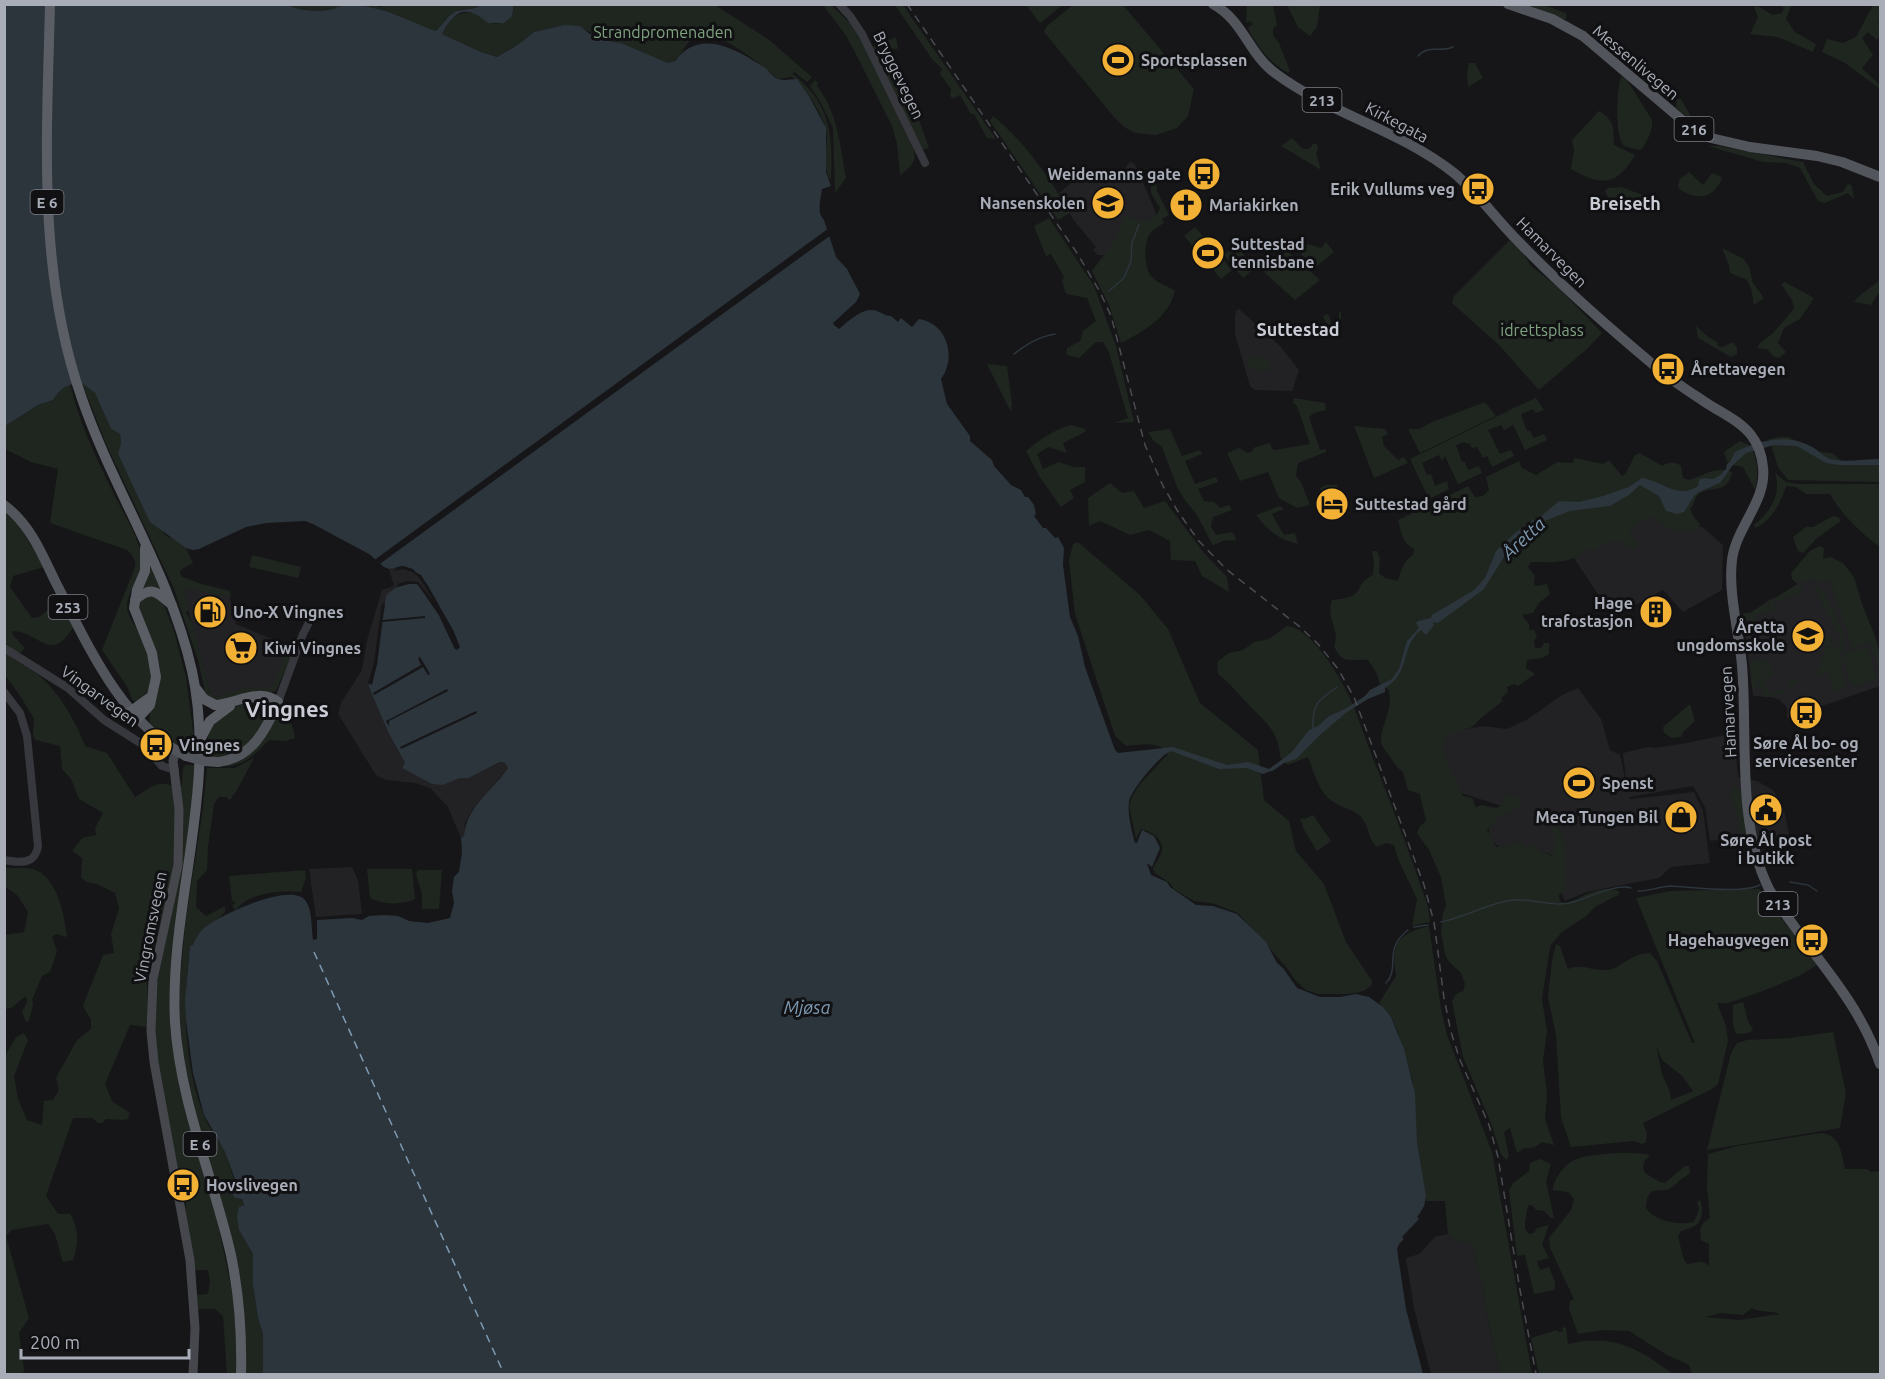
<svg xmlns="http://www.w3.org/2000/svg" width="1885" height="1379" font-family="Ubuntu,sans-serif">
<rect width="100%" height="100%" fill="#161618"/>
<!-- built -->
<path fill="#222225" d="M1130 161 1135 164 1156 213 1151 222 1113 255H1098L1093 250 1096 247 1072 218 1059 193 1091 167 1105 184 1125 169Z
M1239 309 1280 346 1299 370 1292 391 1255 390 1250 386 1235 334V319L1236 311Z
M1652 515 1676 523 1702 527 1723 545 1722 590 1683 612 1663 590 1613 617 1572 555 1594 542Z
M403 566 413 569 445 613 408 584 391 590 387 596 377 664 369 686 388 732 405 763V765L402 766 405 769 443 785 460 778H469L501 762H504L508 768 473 809 465 823 464 836 461 838 448 807 430 788 415 783 386 780 376 775 338 714 341 703 362 670 367 640 382 590 394 586 389 569Z
M1843 566 1880 663V686L1787 718V708L1780 700 1771 697 1753 696 1743 613H1750L1769 600 1783 595 1797 584Z
M186 587 229 594 236 624 289 646 275 685 272 688 219 697 211 696 208 688 183 589Z
M1578 688 1601 719 1610 750 1620 755 1627 787 1623 753 1648 747 1655 748 1687 743 1734 733 1738 777 1757 781 1773 790 1783 806 1789 834 1761 842 1748 835 1710 841 1705 807 1693 786 1629 797 1630 799 1694 792 1703 811 1710 863 1671 867 1659 878 1586 892 1565 901 1558 887 1561 858 1535 849 1500 848 1488 838 1490 819 1505 807 1458 792 1439 751 1447 733 1483 726 1507 729 1528 719 1562 695Z
M352 867 358 880 362 914 316 917 309 869Z
M1448 1234 1454 1240 1472 1243 1483 1289 1484 1300 1500 1374H1431L1414 1308 1406 1258 1419 1254 1435 1237Z"/>
<!-- green -->
<path fill="#1e261f" fill-rule="evenodd" d="M366 4 382 7 383 4 481 5C474 10 466 8 457 11 448 14 442 24 436 31 406 20 374 1 341 6 333 8 341 8 332 9 322 11 294 11 287 5Z
M1074 4 1123 5 1194 89 1188 116 1177 128 1156 135 1135 133 1124 127 1114 117 1044 32 1047 26Z
M514 5H715L768 39 812 77 807 82 794 72 793 74C831 104 833 135 831 180 822 169 827 150 827 136 826 119 805 85 792 77L778 79C763 66 714 24 693 38 683 45 681 61 668 63L585 30 555 27 534 32 516 46 497 57 481 52 442 34C453 15 457 10 480 14 491 31 513 24 514 5Z
M823 5H831L852 25 860 39 911 142C918 158 915 165 900 175L897 144 892 126 858 58 845 34Z
M895 5H903L996 139 987 138 974 114H971L960 95 952 99 950 95 951 89 940 74 942 69 932 59Z
M1026 5H1063L1040 23Z
M1247 5H1273L1277 25 1273 29V35L1279 43 1290 71 1288 73C1269 62 1257 47 1248 28L1253 24 1250 21 1246 23Z
M1287 5H1320L1317 27 1310 36 1298 27Z
M1524 5H1544L1566 13 1567 15 1566 19H1563Z
M1781 5H1789L1791 6 1786 19 1795 32 1816 44 1813 52 1778 37 1750 34 1758 17 1754 7H1759L1773 15 1782 13 1784 8Z
M1873 5H1880V19L1871 29 1879 21 1880 36 1877 40 1868 32 1862 38 1873 55 1862 68 1880 85V89L1845 63 1822 52 1827 39 1843 43 1856 37Z
M896 37 898 49 886 48 883 51 888 62 903 76 929 148 922 150 872 47Z
M1469 63H1475L1483 78 1468 87 1467 73Z
M1661 75C1665 81 1666 88 1661 94L1648 80Z
M1621 76 1627 80 1652 120C1653 131 1648 139 1642 149L1638 150 1624 146C1614 135 1617 90 1621 76Z
M815 80 818 83 817 86C838 113 840 145 846 178L835 193 833 128 821 103 810 86Z
M1677 99H1681L1694 122 1676 108Z
M1599 111C1615 121 1613 127 1614 145L1635 155C1617 186 1602 187 1571 169L1574 150 1572 140Z
M993 116C1024 141 1050 178 1070 213L1058 220 990 121Z
M1292 138 1303 149H1309L1313 144H1317L1318 149 1316 153 1321 170 1281 146Z
M1708 146H1719L1803 162 1814 184 1827 196 1843 192 1848 183 1852 186 1854 199 1848 193 1825 203 1818 201 1800 168 1786 163 1763 162Z
M1689 172 1703 185 1712 173 1720 176 1722 179C1712 200 1697 200 1679 189L1678 185 1680 179Z
M1156 182 1157 191 1169 215 1162 219 1164 223C1159 226 1152 230 1149 235 1144 245 1144 267 1151 276 1158 284 1167 285 1175 291 1169 317 1143 332 1121 343L1109 305 1092 271 1116 239 1123 216 1136 218 1141 222C1149 221 1157 217 1160 208L1151 193V186Z
M1621 187 1651 198 1639 210C1622 206 1614 211 1605 191L1608 188Z
M1049 218 1094 286 1116 346 1134 422 1114 423 1128 418 1109 353 1103 342H1096L1079 358 1067 355V348L1080 341 1083 331 1096 321 1087 298 1066 294 1062 281 1064 277 1051 254 1046 256 1034 226Z
M1195 227 1232 270 1221 279 1184 236Z
M1509 241H1512L1522 251 1531 266 1559 288 1602 333 1588 348 1540 389H1538L1500 346 1452 303 1454 296Z
M1326 242 1334 252 1316 267 1301 255 1308 244 1321 248Z
M1235 245 1255 268 1243 278 1224 255Z
M1722 248 1744 259 1749 267 1753 283 1764 298 1754 305 1751 288 1747 280 1730 273 1729 265Z
M1287 251 1320 280 1295 300 1264 272Z
M1880 279V291L1871 305 1854 302C1860 292 1873 288 1880 279Z
M1785 282 1814 298 1800 319 1784 328 1778 343 1786 352 1779 358 1774 357 1767 349 1757 348 1760 343 1773 333 1794 309 1792 300 1781 284Z
M1339 312H1341V331C1331 330 1327 325 1323 317L1326 314 1329 315 1331 323 1339 324Z
M1696 326 1707 336 1717 342 1718 346 1723 347 1732 342 1737 347V354L1731 357 1698 338Z
M1249 355 1254 359 1260 355 1269 362 1270 369 1262 371 1251 368 1246 360Z
M987 364 1007 366 1012 404 1011 412Z
M82 383 95 393 111 429 120 434 121 443 118 454 135 489 165 535 180 542 186 548 193 563 182 569 180 572 181 576 198 583 230 591 231 597 187 588 184 591 189 611 186 612 192 623 210 694 218 697 242 689 272 687 287 651 292 654 276 691 215 702 205 692 198 660 174 589 107 446Z
M70 384C79 421 95 456 112 490 122 512 140 537 142 561 144 579 126 591 127 608 128 616 135 626 139 633 148 653 163 689 136 702L132 700 128 688 102 650 135 567C136 559 133 556 127 550L50 523 58 469 31 462 5 449V426L38 405 53 400 59 390Z
M1294 398 1325 403 1326 410 1314 413 1309 417 1320 450 1326 449V452L1298 463 1296 476 1301 482 1310 505 1297 508 1279 498 1268 472 1240 481 1227 453 1239 448 1248 453 1253 451V448L1270 443 1272 449 1275 450 1310 444 1297 406 1293 403Z
M1536 398 1544 410 1536 413 1533 409 1521 414 1527 431H1530L1534 438 1544 434 1547 440 1525 450 1513 425 1504 430 1501 425 1488 430 1500 454 1511 450 1514 456 1492 467 1487 456 1483 458 1477 447 1472 448 1469 443 1466 444 1465 442 1456 445 1462 462H1465L1468 470 1479 466 1482 473 1458 484 1445 456 1442 461 1439 455 1422 463 1427 475 1431 474 1435 486 1447 481 1449 489 1429 499 1410 459 1506 412 1508 414 1507 411Z
M1485 402 1496 416 1420 453 1408 429H1419L1432 422Z
M1071 425 1086 429 1085 432 1063 443 1067 453 1048 447 1037 454 1043 469 1058 462 1074 467H1085V482L1070 490 1074 498 1061 507 1039 476 1026 451C1041 439 1053 430 1071 425Z
M1354 426 1385 429 1388 434 1382 437 1384 446 1398 460 1404 457 1408 463 1374 478Z
M1170 429 1182 456 1200 450 1202 454 1185 461 1195 484 1216 477 1218 482 1198 489 1204 501 1214 502 1220 508 1229 505 1232 510 1213 517 1211 526 1216 535 1231 532 1234 534 1236 540 1223 541 1214 545 1212 544 1197 515 1184 499 1177 487 1162 447 1153 440 1148 432Z
M1779 437H1789L1813 451 1832 453 1845 464 1880 461V482L1788 480 1778 467 1769 439Z
M1740 441 1751 446C1758 462 1759 473 1755 490L1743 467 1728 464 1724 452Z
M1640 453 1662 466C1669 462 1674 461 1681 466L1683 478 1689 480C1706 475 1713 466 1732 472 1727 497 1710 483 1697 496 1694 500 1694 505 1690 509L1693 516 1700 524 1698 530 1672 531 1660 521 1651 517 1635 524 1630 531 1632 539 1637 544 1635 550C1616 537 1612 538 1593 551L1585 548 1581 550 1580 555C1566 564 1547 562 1531 562L1528 567 1535 576 1534 582 1535 586 1547 584 1550 594 1539 603 1533 613 1522 615 1529 624V630H1534L1537 636 1534 641 1535 648H1541L1544 643H1549V654L1542 658 1527 660 1526 668 1535 674 1518 686 1514 684 1507 687 1508 692 1501 698 1503 701 1482 717 1472 727 1445 737C1440 756 1450 767 1457 783 1459 788 1460 792 1463 796L1472 798 1476 807 1482 805 1496 808 1502 805 1505 795 1521 797 1520 806 1499 817 1487 830 1496 847 1507 846 1520 842 1525 848 1537 845 1539 850 1552 856C1558 842 1553 827 1542 816 1539 812 1534 811 1531 808L1534 806 1548 812 1573 815H1550C1556 824 1566 839 1566 851 1566 864 1565 871 1567 885L1559 895 1560 901 1566 904C1581 897 1605 882 1620 892L1618 895 1595 907 1585 917 1562 932 1551 945 1549 953 1542 999 1547 1031 1543 1061 1547 1094 1545 1119 1554 1145 1542 1142C1536 1147 1532 1149 1524 1148L1517 1153 1510 1128 1504 1132 1509 1156 1506 1160 1501 1154 1491 1123 1463 1057 1452 1001 1456 994 1463 991 1465 984 1461 973 1449 962 1445 954 1441 932 1443 913 1446 905 1441 877 1429 850 1417 833 1420 826 1426 821 1420 794 1408 790 1403 772C1396 767 1395 764 1391 758 1387 752 1382 748 1381 741 1380 725 1395 709 1388 689L1380 685 1377 674 1368 660C1352 658 1342 666 1334 646 1341 629 1325 619 1332 600 1369 597 1350 587 1373 575L1374 562 1372 551H1377L1380 558 1379 573 1385 578 1398 581C1402 569 1402 563 1413 555L1414 549C1402 543 1401 531 1398 520L1468 486 1475 497 1483 496 1489 490 1486 477 1519 461 1522 468 1536 475 1557 462 1573 463 1574 458 1603 464 1609 460 1622 476 1626 473 1635 455Z
M1775 473 1786 482 1796 484H1880V547C1864 536 1839 512 1830 494H1806L1796 487 1786 486C1781 502 1772 521 1755 528L1754 525C1770 512 1782 495 1775 473Z
M1110 483 1122 493 1134 491 1144 508 1165 501 1204 553 1227 577 1229 592 1202 576 1195 561 1171 560 1170 541 1149 530 1130 535 1100 521 1089 526 1088 498Z
M1326 485H1337L1338 492 1329 495 1321 493 1320 488Z
M1280 506 1284 509 1272 514 1284 535 1295 533 1298 544C1278 539 1268 531 1256 515Z
M4 511 19 525 44 567 13 576 10 587 32 618 39 617 57 603 64 607 74 626C51 665 40 632 13 631L12 634 25 648 19 654 5 643Z
M1833 516 1838 517 1841 521 1817 538 1803 553 1798 551 1793 537 1806 527H1813Z
M1078 542 1140 595 1168 629 1200 703 1258 750 1264 800 1289 821 1296 851 1324 884 1346 942 1372 981V985L1364 991 1349 994H1318L1306 990 1295 980 1286 967 1238 913 1212 903 1194 901 1174 889 1170 883 1155 873 1153 869C1155 863 1161 856 1162 850 1163 838 1150 831 1141 829L1136 839 1129 806 1132 797 1139 785 1168 754C1159 740 1140 745 1126 746L1115 736 1075 614 1069 560 1073 544Z
M1819 546 1824 548 1823 559 1830 557 1843 563 1854 577 1862 604 1876 639 1880 655V670L1857 607 1869 643 1853 649 1841 613 1843 612 1840 613 1839 610 1852 606 1840 608 1830 580 1827 579 1820 583 1812 579 1797 584 1792 579 1791 573 1810 551Z
M252 555 301 567 298 578 249 567Z
M149 560 164 593 140 591Z
M1796 585H1800L1803 591 1794 595 1793 594 1780 601 1779 599 1775 601 1773 610 1754 615 1759 621 1751 623V627L1757 652 1750 634V617L1743 619V613H1750Z
M1813 585 1821 588C1829 603 1845 630 1846 647L1829 645 1824 647 1820 639 1827 635 1831 644 1834 643 1836 645 1842 641Z
M147 593 163 602 174 631 186 677 196 754 176 746 150 723C147 706 162 691 160 669 158 645 139 625 139 601Z
M1287 626C1309 627 1335 669 1345 688 1356 709 1363 733 1372 756 1392 806 1411 856 1428 907L1430 922 1412 926 1417 899 1398 859 1394 845 1386 843 1377 847C1368 839 1369 826 1362 818 1355 810 1346 809 1337 804 1319 795 1315 775 1308 757L1288 765 1280 757C1279 731 1265 722 1249 705 1238 694 1230 683 1218 674L1217 662 1229 653 1243 650 1254 642 1269 639Z
M1830 647 1848 649 1840 653 1843 664 1841 666 1816 675 1815 672 1822 662 1825 650Z
M1867 647 1877 678 1852 687 1842 655Z
M5 653C15 661 27 667 37 674 57 689 77 723 85 746L107 753 135 797C147 790 159 778 173 787L175 808V853L172 878 147 978 148 1027 130 1025 105 1084 112 1101 130 1113 128 1119 124 1120 106 1119 103 1123H98L92 1118H73L46 1196 58 1214H70C79 1227 79 1244 73 1260L64 1262 62 1260 55 1234 48 1224 12 1230 6 1236 29 1318 19 1333 24 1369 23 1374H5V1056L16 1037 24 1033 28 1040 14 1076 18 1099 27 1120 42 1125 44 1101 53 1100 59 1090 56 1078 77 1040 91 1029V1020L83 1006 103 955 114 953 111 934 119 908 115 893 97 884 87 882 81 878 82 858 72 851 82 838 96 835 95 828 103 813 79 799 71 779 62 769 60 746 35 740 33 734 34 719 21 697 5 675Z
M1764 657 1758 688 1752 689 1751 662Z
M1768 660 1774 675 1764 680 1766 688 1772 695 1781 688 1783 691 1790 686 1789 682 1795 679 1796 682 1779 695 1764 697 1760 684 1765 662Z
M1840 668 1846 687 1834 691 1828 671Z
M252 702 263 707C272 725 246 750 230 754 222 757 215 757 206 756 205 724 222 708 252 702Z
M1690 704 1695 721 1683 732 1681 737 1672 738 1664 733 1663 727Z
M278 714C291 716 293 727 295 738L285 741 269 740C255 754 243 768 221 766 253 756 264 744 278 714Z
M254 758 237 790 230 800 226 797H219L214 804 208 847 207 870 197 881 196 907 206 916 225 906V912C214 925 200 928 193 945L190 946C183 1002 183 1062 204 1116 209 1129 219 1140 225 1152 229 1162 231 1173 236 1183L232 1192 238 1199H242L244 1206 239 1207V1230L253 1254V1285L258 1318 263 1334V1374H245V1347L183 1055 180 1018V980L186 918 202 815 207 768H235Z
M185 765H196L171 1000 232 1291 236 1333 237 1374H227L223 1316 215 1309H198L197 1295 208 1294 210 1281 208 1270H195L186 1214V1199L178 1171 156 1058 154 997 173 905 180 787 182 784 183 768Z
M1734 788 1742 790 1751 841 1737 845 1742 837 1731 794Z
M1313 815 1331 841 1317 851 1304 830 1300 818 1304 819Z
M4 868C13 868 25 867 33 869 58 877 64 915 67 937L56 934 52 937 57 951 50 972 42 976 32 1000 33 1005 29 1021 26 1022 22 1012 27 1002 26 996 11 1008 5 1009V935L24 932 28 912 17 895 7 888 5 889Z
M367 869H412L415 899C402 905 383 905 370 898Z
M305 870 306 878 301 892C280 890 249 892 235 911L232 905 236 903 232 901 229 876Z
M418 870H442L439 909H422V894L416 874Z
M1759 889 1817 965 1799 976 1763 991 1728 1003H1717L1726 1026 1728 1041 1718 1084 1712 1089 1643 1123 1647 1133 1646 1142 1642 1144 1634 1141 1571 1147 1561 1118 1556 1035 1548 997 1552 961 1556 944 1560 946 1568 969C1582 963 1592 971 1606 970 1621 970 1629 953 1650 953L1657 961 1692 1043H1695L1636 898 1670 891ZM1656 1046 1662 1060 1682 1076 1693 1091 1671 1100 1670 1092 1662 1074Z
M1429 926 1441 1009 1447 1035 1492 1152 1532 1374H1500L1484 1300 1483 1289 1472 1244 1454 1240 1448 1234 1445 1201H1426L1417 1142 1413 1082 1398 1032 1391 1017 1379 1003 1396 976C1390 942 1398 934 1429 926Z
M1743 1002 1748 1021 1753 1030 1749 1033 1736 1034 1733 1024V1005Z
M1833 1032 1846 1093 1840 1128 1707 1150 1731 1053 1737 1043 1747 1040 1789 1038Z
M1822 1133C1841 1136 1841 1152 1845 1169H1867L1871 1172 1880 1171V1374H1692L1689 1365 1667 1355 1629 1331 1602 1330 1578 1334 1569 1309 1570 1301 1574 1299 1550 1248 1549 1238 1571 1210 1574 1199 1568 1192 1553 1190C1553 1180 1564 1165 1574 1160 1589 1153 1634 1151 1650 1155L1644 1162 1643 1168 1645 1173 1660 1182 1665 1183 1685 1166H1689L1690 1173C1687 1176 1682 1178 1678 1182 1666 1193 1668 1189 1652 1191L1647 1198 1646 1208C1655 1221 1678 1226 1694 1222L1699 1209 1697 1202 1700 1200C1703 1207 1703 1220 1696 1225 1692 1228 1685 1229 1681 1231L1678 1236C1681 1245 1681 1257 1687 1264 1696 1264 1701 1258 1709 1266V1244L1701 1240 1700 1229 1704 1222 1710 1218 1707 1186 1708 1154 1737 1146ZM1752 1308C1759 1313 1771 1310 1780 1314L1739 1320 1705 1317 1721 1313 1743 1315Z
M1540 1159 1551 1164 1546 1181 1554 1218H1551L1544 1211 1536 1210 1533 1206 1528 1205 1525 1222V1229L1529 1234 1534 1233 1537 1228 1549 1225 1542 1244 1549 1258 1537 1261 1540 1270 1549 1267 1555 1282V1290L1534 1294 1525 1255 1517 1256 1509 1191 1513 1183 1529 1171 1530 1163Z
M1566 1327 1568 1344C1614 1333 1639 1349 1673 1374H1539L1531 1338 1557 1330 1558 1332 1563 1331 1562 1328Z"/>
<!-- water -->
<path fill="#2c353c" d="M287 4C294 11 322 12 332 9 341 7 332 8 341 6 374 1 406 20 436 31L449 16 456 11 475 8 481 5 514 4 512 16 504 23H488C466 4 455 10 442 34L481 52 497 57 516 46 534 32 564 25 580 26 590 34 614 42 621 43 668 63 675 61C700 27 737 50 764 67 768 70 773 77 778 79 785 81 790 79 797 79L809 96 826 128V172L831 186 822 189C821 199 816 212 824 220L836 257 847 269 860 294 856 302 833 323 834 325 839 329C849 321 863 306 877 311 883 313 885 316 891 316L898 322 901 318 912 327 919 319C947 323 957 357 941 379L947 404 970 436V441L992 460 994 466 1011 485 1021 490 1025 497H1028L1034 505 1036 514 1034 516 1043 528H1046L1055 538 1058 537 1064 548 1063 565 1070 617 1078 636 1085 667 1115 750 1118 753 1173 747 1227 765 1248 762 1269 769 1292 752 1309 730 1318 726 1329 716 1345 709 1365 696 1370 690 1392 679 1399 669 1407 641 1419 628 1416 623 1418 621 1431 618 1432 615 1474 590 1485 578 1496 551 1515 533 1533 520 1539 518 1559 501 1579 502 1603 496 1629 487 1642 478C1663 481 1677 500 1698 486L1699 480C1705 477 1706 479 1712 479 1718 478 1722 473 1726 469L1727 464 1730 462 1735 452C1758 441 1786 433 1810 446 1818 449 1825 459 1834 460 1849 462 1866 459 1880 459V465H1839L1826 463 1797 446 1774 445 1746 453 1733 465 1720 483 1699 492 1694 496 1684 512 1677 514 1666 511 1659 496 1640 485 1629 495 1610 506 1570 511 1542 522 1507 552 1484 589 1438 623 1433 622 1434 625 1426 635 1421 630C1400 646 1411 673 1385 688V692L1368 699 1347 712 1321 734 1296 759 1284 763 1274 770 1263 774 1247 768 1219 769 1171 751C1160 755 1130 791 1129 802 1127 811 1132 833 1135 843H1137L1142 830 1154 836 1160 848 1152 867 1147 863 1151 875 1167 882 1170 887 1196 905 1213 906 1237 914 1266 942 1277 963 1283 968 1297 988 1320 997H1340L1356 994 1369 997 1383 1007 1391 1017 1404 1049 1415 1093 1417 1142 1426 1196 1424 1206 1420 1213 1425 1218 1399 1244 1397 1249 1406 1309 1423 1374H263V1334L258 1318 253 1285V1254L239 1230 237 1217 239 1207 244 1205 242 1199 235 1198 231 1192 236 1182 225 1152 204 1115 193 1073 186 1020 185 1001 190 946 193 945C195 939 198 934 203 929 217 916 290 882 305 900 313 910 311 928 313 940L317 939V920L352 918 362 920 369 916 383 915 398 916 409 921 428 923 450 918 454 903 452 891 454 877 459 872 462 852 461 838 464 836C466 807 493 790 508 768L504 762H500L469 778H460L443 785 432 784 402 768 405 763 388 732 369 687V683L371 684 377 664 386 596C393 587 406 583 417 584L439 615 455 649 454 632 421 575 403 566 389 569 384 567 369 554 313 524 305 521 266 523 246 527 199 549 193 550 186 548 150 522 118 454 121 443 120 434 111 429 95 393 82 383C68 384 61 387 53 400L38 405 5 426V5Z"/>
<!-- pier -->
<path fill="#161618" d="M829 228 831 235 377 566 373 561Z
M403 566 413 569 427 584 454 632 460 647 457 650 455 649 439 615 420 587 417 584H408L398 587 397 584 407 581 418 582 435 603 419 577 412 572 403 569 394 571 397 567Z
M382 603 385 604 382 620 425 616V618L382 622 377 664 372 685 368 683 374 663Z
M420 657 430 674 428 675 423 667 374 695 373 693 421 665 418 658Z
M447 689 448 691 389 721V726L386 721Z
M476 711 477 713 401 749 400 747Z
M1420 1213 1426 1218 1404 1240 1402 1237 1419 1219 1417 1217Z"/>
<g fill="none" stroke-linecap="round" stroke-linejoin="round">
<!-- stream -->
<path stroke="#2c353c" stroke-width="1.5" d="M1418 56C1429 44 1440 53 1453 47
M1109 291 1124 278 1131 261 1132 243 1139 224
M1014 354C1027 344 1038 337 1055 334
M1313 730C1312 704 1317 701 1337 687
M1790 882 1808 885 1817 891
M1638 891C1648 892 1660 886 1671 886 1692 887 1742 894 1760 885
M1441 922C1466 917 1488 903 1513 900 1532 898 1554 908 1573 902 1588 898 1616 883 1631 888
M1414 927 1428 925
M1386 983C1401 967 1382 950 1408 930"/>
<!-- ferry -->
<path stroke="#7f9bb3" stroke-width="1.5" stroke-dasharray="8 6" stroke-linecap="butt" d="M314 952 504 1374"/>
<!-- tertiary -->
<path stroke="#37383d" stroke-width="8" d="M839 4 850 16 862 34 925 163
M4 648 68 688 104 720 142 744 162 766 175 770
M4 692 20 713 27 736 38 846C35 865 20 863 4 860
M278 702 303 634 315 611"/>
<!-- secondary -->
<path stroke="#45474d" stroke-width="9" d="M176 750 173 761 179 809 178 865 153 979 151 1031 154 1062 190 1260 195 1328 193 1374"/>
<!-- primary -->
<path stroke="#53555c" stroke-width="10" d="M1213 4C1243 20 1249 54 1275 73 1330 114 1400 130 1454 173 1477 192 1496 219 1518 241 1561 286 1608 327 1656 367 1672 381 1690 392 1708 404 1722 413 1740 421 1751 435 1758 444 1762 456 1763 467 1767 501 1736 527 1732 560 1728 593 1739 632 1742 665 1748 737 1736 823 1769 889 1806 951 1856 993 1880 1064
M1508 4 1552 19 1583 36 1682 120 1711 138 1750 147 1817 156 1842 162 1880 177
M4 505C30 524 42 554 55 581 87 643 121 723 186 756
M218 762C252 758 266 730 278 702"/>
<!-- trunk -->
<path stroke="#5b5e65" stroke-width="10" d="M50 4C47 136 37 270 81 396 113 490 170 573 192 671 218 789 169 904 175 1022 180 1102 213 1177 231 1255 239 1294 242 1335 241 1374
M135 600C152 585 157 592 172 605
M195 687 204 699 215 705C236 704 259 687 278 702
M253 697 275 708
M131 711 152 696
M138 718 150 705 156 677 152 653 134 608 137 590 145 571V548
M200 740 210 721 230 706"/>
<!-- rail -->
<path stroke="#4a4c52" stroke-width="1.5" stroke-dasharray="8 6" stroke-linecap="butt" d="M907 4 1077 253 1100 292 1111 316 1145 445 1163 486 1177 510 1198 540 1226 569 1300 627 1318 644 1338 669 1354 697 1424 885 1434 922 1444 998 1451 1032 1460 1060 1489 1125 1498 1157 1520 1290 1536 1374"/>
<!-- primary-bridge -->
<path stroke="#53555c" stroke-width="10" d="M186 756 204 761 218 762"/>
</g>
<!-- icons -->
<defs>
<g id="stadium-disc" transform="scale(1.725)"><circle r="9.5" fill="#f2b134" stroke="#111113"/><path d="M0-5a6.5 5 0 1 0 0 10a6.5 5 0 1 0 0-10ZM-3.5-1.8h7v3.6h-7Z" fill="#111"/></g>
<g id="bus-disc" transform="scale(1.725)"><circle r="9.5" fill="#f2b134" stroke="#111113"/><path d="M-5-6H5V4H4V6H2V4H-2V6H-4V4H-5ZM-3.5-4V0h7V-4ZM-3.5 1.2v1.5H-2V1.2ZM2 1.2v1.5H3.5V1.2Z" fill="#111"/></g>
<g id="school-disc" transform="scale(1.725)"><circle r="9.5" fill="#f2b134" stroke="#111113"/><path d="M0-5L7-2L0 1L-7-2ZM-4 1L0 2.5L4 1V4Q0 6-4 4Z" fill="#111"/></g>
<g id="church-disc" transform="scale(1.725)"><circle r="9.5" fill="#f2b134" stroke="#111113"/><path d="M-1.2-6h2.4v3.5h3.3v2.4h-3.3V6h-2.4V-.1h-3.3v-2.4h3.3Z" fill="#111"/></g>
<g id="hotel-disc" transform="scale(1.725)"><circle r="9.5" fill="#f2b134" stroke="#111113"/><path d="M-6-4.5h1.5V1H6V5H4.5V3h-9V5H-6ZM-4 0a1.8 1.8 0 1 1 3.6 0ZM.5 0V-2.5h3Q6-2.5 6 0Z" fill="#111"/></g>
<g id="fuel-disc" transform="scale(1.725)"><circle r="9.5" fill="#f2b134" stroke="#111113"/><path d="M-5.5-6h7V0h2V4h1.3V-2.5L3-4.5l.8-.8L6-3V5H2.5V1h-1V6h-7ZM-4.2-4.7v3.2H.2V-4.7Z" fill="#111"/></g>
<g id="building-disc" transform="scale(1.725)"><circle r="9.5" fill="#f2b134" stroke="#111113"/><path d="M-4-6H4V6H1V3H-1V6H-4ZM-2.5-4.3h1.7v1.8h-1.7ZM.8-4.3h1.7v1.8H.8ZM-2.5-1h1.7V.8h-1.7ZM.8-1h1.7V.8H.8Z" fill="#111"/></g>
<g id="supermarket-disc" transform="scale(1.725)"><circle r="9.5" fill="#f2b134" stroke="#111113"/><path d="M-6-5.5h2.5l.6 2H6L4.5 2H-2.5L-4.4-4H-6ZM-1.5 3.2a1.3 1.3 0 1 0 .1 0ZM3 3.2a1.3 1.3 0 1 0 .1 0Z" fill="#111"/></g>
<g id="civic-disc" transform="scale(1.725)"><circle r="9.5" fill="#f2b134" stroke="#111113"/><path d="M-.6-6.5H3V-4.5H.6V-3L4-1V1h2V6H-6V1h2V-1L-.6-3ZM-1.2 2.5V6h2.4V2.5Z" fill="#111"/></g>
<g id="shop-disc" transform="scale(1.725)"><circle r="9.5" fill="#f2b134" stroke="#111113"/><path d="M-5-2.5h2.3a2.7 3.5 0 0 1 5.4 0H5L5.5 6h-11ZM-1.5-2.5h3a1.5 2.3 0 0 0-3 0Z" fill="#111"/></g>
</defs>
<g fill-rule="evenodd">
<use href="#stadium-disc" x="1118" y="60"/>
<use href="#bus-disc" x="1204" y="174"/>
<use href="#bus-disc" x="1478" y="189"/>
<use href="#school-disc" x="1108" y="203"/>
<use href="#church-disc" x="1186" y="205"/>
<use href="#stadium-disc" x="1208" y="253"/>
<use href="#bus-disc" x="1668" y="369"/>
<use href="#hotel-disc" x="1332" y="504"/>
<use href="#fuel-disc" x="210" y="612"/>
<use href="#building-disc" x="1656" y="612"/>
<use href="#school-disc" x="1808" y="636"/>
<use href="#supermarket-disc" x="241" y="648"/>
<use href="#bus-disc" x="1806" y="713"/>
<use href="#bus-disc" x="156" y="745"/>
<use href="#stadium-disc" x="1579" y="783"/>
<use href="#civic-disc" x="1766" y="810"/>
<use href="#shop-disc" x="1681" y="817"/>
<use href="#bus-disc" x="1812" y="940"/>
<use href="#bus-disc" x="183" y="1185"/>
</g>
<g text-anchor="middle" dominant-baseline="central" stroke-width="6" stroke-linejoin="round" paint-order="stroke">
<!-- shield labels -->
<g fill="#111113" stroke="#7b7e86" stroke-width="1.5">
<rect x="1302.5" y="88" width="39" height="24" rx="4.5"/>
<rect x="1674.5" y="117" width="39" height="24" rx="4.5"/>
<rect x="30.5" y="190" width="33" height="24" rx="4.5"/>
<rect x="48.5" y="595" width="39" height="24" rx="4.5"/>
<rect x="1758.5" y="892" width="39" height="24" rx="4.5"/>
<rect x="183.5" y="1132" width="33" height="24" rx="4.5"/>
</g>
<g font-size="15" font-weight="bold" fill="#a8adb8">
<text x="1322" y="100">213</text>
<text x="1694" y="129">216</text>
<text x="47" y="202">E 6</text>
<text x="68" y="607">253</text>
<text x="1778" y="904">213</text>
<text x="200" y="1144">E 6</text>
</g>
<!-- park labels -->
<g font-size="16" fill="#7fa381" stroke="#111113">
<text x="663" y="32">Strandpromenaden</text>
<text x="1542" y="330">idrettsplass</text>
</g>
<!-- poi labels -->
<g font-size="16" font-weight="bold" fill="#a8adb8" stroke="#111113" text-anchor="start">
<text x="1141" y="60">Sportsplassen</text>
<text x="1181" y="174" text-anchor="end">Weidemanns gate</text>
<text x="1455" y="189" text-anchor="end">Erik Vullums veg</text>
<text x="1085" y="203" text-anchor="end">Nansenskolen</text>
<text x="1209" y="205">Mariakirken</text>
<text x="1231" y="244">Suttestad<tspan x="1231" dy="18">tennisbane</tspan></text>
<text x="1691" y="369">Årettavegen</text>
<text x="1355" y="504">Suttestad gård</text>
<text x="1633" y="603" text-anchor="end">Hage<tspan x="1633" dy="18">trafostasjon</tspan></text>
<text x="233" y="612">Uno-X Vingnes</text>
<text x="1785" y="627" text-anchor="end">Åretta<tspan x="1785" dy="18">ungdomsskole</tspan></text>
<text x="264" y="648">Kiwi Vingnes</text>
<text x="1806" y="743" text-anchor="middle">Søre Ål bo- og<tspan x="1806" dy="18">servicesenter</tspan></text>
<text x="179" y="745">Vingnes</text>
<text x="1602" y="783">Spenst</text>
<text x="1658" y="817" text-anchor="end">Meca Tungen Bil</text>
<text x="1766" y="840" text-anchor="middle">Søre Ål post<tspan x="1766" dy="18">i butikk</tspan></text>
<text x="1789" y="940" text-anchor="end">Hagehaugvegen</text>
<text x="206" y="1185">Hovslivegen</text>
</g>
<!-- street labels -->
<g font-size="16" fill="#a8adb8" stroke="#111113">
<text transform="translate(1636 62) rotate(40)">Messenlivegen</text>
<text transform="translate(899 75) rotate(64)">Bryggevegen</text>
<text transform="translate(1397 122) rotate(28)">Kirkegata</text>
<text transform="translate(1552 252) rotate(45)">Hamarvegen</text>
<text transform="translate(100 696) rotate(36)">Vingarvegen</text>
<text transform="translate(1728 712) rotate(-93)">Hamarvegen</text>
<text transform="translate(150 927) rotate(-79)">Vingromsvegen</text>
</g>
<!-- neighbourhood labels -->
<g font-size="18" font-weight="bold" fill="#c9ccd4" stroke="#111113">
<text x="1625" y="203">Breiseth</text>
<text x="1298" y="329">Suttestad</text>
</g>
<!-- water labels -->
<g font-size="18" font-style="italic" fill="#7f9bb3" stroke="#111113">
<text transform="translate(1523 538) rotate(-43)">Åretta</text>
<text x="807" y="1007">Mjøsa</text>
</g>
<!-- district labels -->
<g font-size="22" font-weight="bold" fill="#c9ccd4" stroke="#111113">
<text x="287" y="708">Vingnes</text>
</g>
</g>
<!-- border -->
<rect width="1885" height="1379" fill="none" stroke="#a8adb8" stroke-width="12"/>
<!-- scale -->
<path d="M21 1349v9h168v-9" fill="none" stroke="#a8adb8" stroke-width="3"/>
<text x="30" y="1349" font-size="18" fill="#a8adb8" stroke="#111113" stroke-width="4.5" paint-order="stroke">200 m</text>
</svg>
